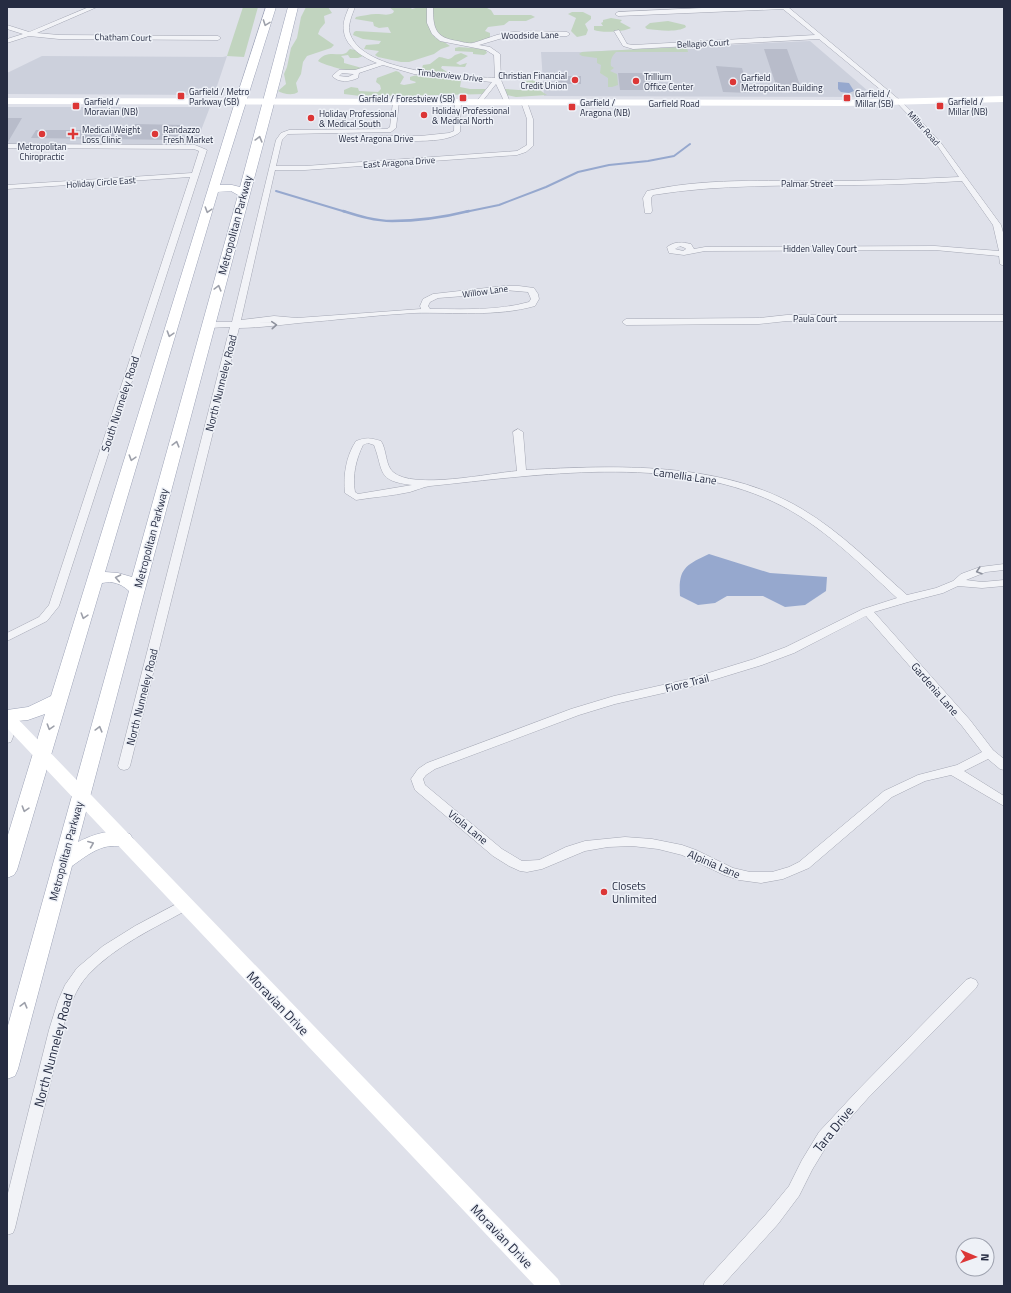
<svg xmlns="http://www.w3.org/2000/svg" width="1011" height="1293" font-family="'Titillium Web',sans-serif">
<rect width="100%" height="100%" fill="#dfe1ea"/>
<!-- built -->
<path fill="#ccd0dc" d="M810 41 875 97 544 96 541 52H581Z
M42 56 223 57 227 56 214 95 7 94V73Z
M7 107H210L195 146 7 144Z"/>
<!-- green -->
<path fill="#c1d4bf" d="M243 7H258L244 57 227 56Z
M306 7H328L332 13 324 16 325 23 320 29 318 34 334 45 331 48 307 56 303 62 301 74 296 83 298 92C293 96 283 94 278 91L286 84 284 74 287 67 291 48 297 38 301 17Z
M389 7H410L412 9 419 7H485L491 10 494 15H531L535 17 526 21H509L504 25 488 27 485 31 490 33V38L468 44 435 36V38L440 39 450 46 441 49 434 54 409 62H401L378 57 375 55 379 51 364 49 366 45 379 44 381 41 363 39 353 35 354 32 356 31 391 33 388 27 379 28 374 26 373 22 355 19 356 17C362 16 370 14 376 14 383 14 387 16 393 13L394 11Z
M572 12H583L591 16V19L585 24 588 30 586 35 577 37 571 31 576 18 568 14Z
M611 18 622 20 620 22 631 28C624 32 601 33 594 30V26H603L601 23 603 22V20Z
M668 21 685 25 686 27C677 33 658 30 647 29L645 27 650 23Z
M459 47 485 49 487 53 484 55 473 54V52L455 51V48Z
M682 47 687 48 688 52H616C612 56 610 60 611 66L614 68 610 71 617 74 618 85 612 87H608V78L600 73 601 65 597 63V58L582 56 579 54 582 52Z
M350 49 355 50 363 56 358 58H350L348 55 341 56 344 59V63L362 68C359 69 355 71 352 71 347 71 321 64 318 61 326 49 339 57 346 53 348 52 348 50 350 49Z
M461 53 468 56 456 63 460 65 467 63 465 67 442 66 441 68 447 72V75L461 81 460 87 470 89H485L489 93 488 94 396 96 381 95 360 96 344 94V90L351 87 358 88 359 91 378 92 381 89 380 85 376 82 377 78 396 71 399 72 404 77 400 84 404 85 415 83 416 82 410 80V77C420 73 426 78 434 76L422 72 421 71 423 65 430 64 439 57C449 58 447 62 455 55Z
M527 79 539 82 541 85 538 89 547 95 516 97 502 94 503 90 505 89 519 90 533 88 520 82Z"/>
<!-- water -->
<path fill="#96a8ce" d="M838 82 849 83 854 91 849 93 841 92 838 89Z
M709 554 770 573 827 577 826 591 805 605 785 607 763 596H727L715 603 698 605 680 596C678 568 686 565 709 554Z"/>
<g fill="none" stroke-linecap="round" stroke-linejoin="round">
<!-- stream-far1 -->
<path stroke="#96a8ce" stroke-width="2" d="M276 191 346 212
M465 212 499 205 546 187 578 172 609 165 648 161 674 156 690 144"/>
<!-- stream -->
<path stroke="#96a8ce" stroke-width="2.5" d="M343 211C359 216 375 221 392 221 417 221 445 217 469 211"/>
</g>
<!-- building -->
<path fill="#b8bcca" d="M764 49H787L800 85H776Z
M716 66 742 68 749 93 723 92Z
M618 73H651L654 90H620Z
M554 76H581V84H555Z
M7 118H22L8 142H7Z
M135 124 183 125 176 140 31 138 36 130H80L95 129 96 128H133Z"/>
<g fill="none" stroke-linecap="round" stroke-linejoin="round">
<!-- street casing -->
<g stroke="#a4a7b4" stroke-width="1">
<path id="street" d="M89 7H97L37 33 59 35 218 36 221 38 218 40 59 39 29 36 7 43V39L23 34 7 29V25L29 32Z
M349 7H355C352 15 347 26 350 34 364 73 460 76 495 78L494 55 486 50 440 41 432 34 427 23V7H433C433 28 435 38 458 41 462 42 469 44 473 43 484 40 494 35 505 33 526 30 547 32 567 32L570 34 567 36 506 37 479 45 490 47 500 54 501 80 510 102 505 103 496 84 481 103 479 104 476 102 492 82 438 77 414 74 383 65 359 73 358 78C349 82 339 83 332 76L339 70H355L377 63C364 58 346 47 344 32 342 23 346 15 349 7ZM342 73 353 74H354L348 77 339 76Z
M723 7H788L902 102 922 122 941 143 1001 225 1004 236V266L1000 264 999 256 935 250 705 251 684 255 669 253 667 247C675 241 682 242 691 244L694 249 705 247 935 246 999 251 993 225 962 181C927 183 891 185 856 185 788 186 720 184 653 195L651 198 652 211 651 213H645L643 198 647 191C702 178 767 181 823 181 868 181 914 179 959 177L937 145 898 104 819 39 633 49 623 46 614 31 619 30 627 44 633 45 815 35 783 9 618 16 615 14 618 12ZM680 246 685 248 686 249 683 251 675 249Z
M396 100 399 102 396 128 391 132 288 134 282 140 276 166H305L517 151 527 145V119L521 102 524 100 527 102 533 119V146L526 152 517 155 305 170H275L241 320 274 316 297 318 421 309 420 306 423 299 433 294 504 286H519L534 288 538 294 539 299 535 306C496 317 455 312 414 313 376 315 337 320 299 323 279 325 259 328 239 328L130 766 128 769 124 770 120 769 118 766 230 327 208 328 204 325 208 322H232L276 140 281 133 289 130 387 129 390 127 393 102ZM504 290 528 292 531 299 529 302C497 311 462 309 430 309L428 306 430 302 438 298 464 296ZM275 322 255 323 278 322Z
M458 100 461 102 460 132C446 145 399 140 380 140L377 138 380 136H420L449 133 454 131 455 102Z
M7 144 195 145 207 150 59 606 47 621 7 641V633L39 617 49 605 190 177 7 189V185L192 173 199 151 194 149 7 148Z
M787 315H1004V321H787L759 324 626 325 622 322 626 319 759 318Z
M518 429 523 432 526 470C616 465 722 461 802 509 841 532 873 565 907 595L936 588 953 581 961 574 980 567 1004 564V570L986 572 966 580 982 582 1004 580V586L982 588 958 586 943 593 908 602 874 612 970 720 993 750 1004 759V770L1000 769 988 759 964 771 1004 796V806L951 775 925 781 892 797 809 868 783 879 761 883 739 880 724 875 682 855 658 849 632 846 608 847 585 851 542 869 527 872 520 871 509 866 493 856 415 790 411 779 418 769 427 763 571 709 614 696 689 679 754 659 786 647 863 609 897 598C859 563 821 524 774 502 672 454 538 475 430 486 423 487 417 490 410 492 392 496 374 497 356 500L345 493C343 476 346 456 356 441 367 437 370 438 381 441 387 450 385 465 393 472 413 490 490 473 517 471L513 432ZM368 443 374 445C384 471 376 481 412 485L358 494 355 492C352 476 356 459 363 445ZM866 616 962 726 982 752 957 765 918 775 884 791 799 862 789 867 772 872H750L733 868 696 850 682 845 652 839 625 837 585 841 566 847 539 860 522 861 502 849 425 785 423 779 426 775 435 769 579 715 615 704 690 687 762 665 794 653Z
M12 720 16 721 18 724 11 742 7 743V723Z
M184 900 189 901 191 905 189 909C154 928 115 946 88 975 64 1001 57 1056 49 1089 37 1135 26 1182 15 1228L13 1233 7 1235V1197L49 1030 58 1001 65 985 77 968 103 946 135 926Z
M971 978 976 980 978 984 976 988 868 1098 829 1142 812 1170 799 1196 778 1224 722 1286H703L705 1281 766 1214 789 1186 802 1160 819 1132 858 1090 966 980Z"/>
</g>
<!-- primary casing -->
<g stroke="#9da3b7" stroke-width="1">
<path id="primary" d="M266 7H276L220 185H232L240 187 288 7H298L280 81 78 842C94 834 112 828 130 834L133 839 130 844C122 847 113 845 105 847 93 850 82 859 72 866L18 1069 15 1076 7 1079V1029L129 591C120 583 113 581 102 583L17 870 14 875 7 878V838L45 714 28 720 7 722V710L28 707 51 696 234 105ZM231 191 238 195 132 577 118 573 105 572 218 192Z"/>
</g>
<!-- street -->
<use href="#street" fill="#f2f3f7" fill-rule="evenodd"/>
<!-- secondary -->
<path fill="#fff" fill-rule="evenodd" d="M1004 96V102L845 106 7 104V98L845 100Z
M7 713 13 714 558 1279 561 1286H535L7 728Z"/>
<!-- primary -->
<use href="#primary" fill="#fff" fill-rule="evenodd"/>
</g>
<!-- one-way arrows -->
<defs><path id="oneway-chevron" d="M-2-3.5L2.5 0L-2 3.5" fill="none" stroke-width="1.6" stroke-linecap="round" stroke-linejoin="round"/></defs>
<g stroke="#9da0aa">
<use href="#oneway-chevron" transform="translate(266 23) rotate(110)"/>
<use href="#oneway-chevron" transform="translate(259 139) rotate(-75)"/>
<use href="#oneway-chevron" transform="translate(208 210) rotate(107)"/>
<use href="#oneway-chevron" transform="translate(218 288) rotate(-75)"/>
<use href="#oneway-chevron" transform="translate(170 334) rotate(107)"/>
<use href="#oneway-chevron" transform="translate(176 444) rotate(-75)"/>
<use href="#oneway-chevron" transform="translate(132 458) rotate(107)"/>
<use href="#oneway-chevron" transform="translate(118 578) rotate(-169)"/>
<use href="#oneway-chevron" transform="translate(84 616) rotate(107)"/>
<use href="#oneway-chevron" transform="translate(50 727) rotate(107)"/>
<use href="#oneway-chevron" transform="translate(99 729) rotate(-75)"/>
<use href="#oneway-chevron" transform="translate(25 809) rotate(107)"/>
<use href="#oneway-chevron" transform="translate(91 844) rotate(-22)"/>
<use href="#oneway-chevron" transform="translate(24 1005) rotate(-75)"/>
</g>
<g stroke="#8c909c">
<use href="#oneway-chevron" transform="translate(274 325) rotate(-4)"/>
<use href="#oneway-chevron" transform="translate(979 571) rotate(162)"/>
</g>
<!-- markers -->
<g fill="#dc3636" stroke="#eef1f7" stroke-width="1.5">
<circle cx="575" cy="80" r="4"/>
<circle cx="636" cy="81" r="4"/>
<circle cx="733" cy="82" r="4"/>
<rect x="177" y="92" width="8" height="8" rx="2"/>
<rect x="459" y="94" width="8" height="8" rx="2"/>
<rect x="843" y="94" width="8" height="8" rx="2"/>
<rect x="72" y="102" width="8" height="8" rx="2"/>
<rect x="936" y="102" width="8" height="8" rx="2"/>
<rect x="568" y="103" width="8" height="8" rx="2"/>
<circle cx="424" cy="115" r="4"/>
<circle cx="311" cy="118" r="4"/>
<circle cx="42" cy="134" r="4"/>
<path d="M71 128h4v4h4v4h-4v4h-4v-4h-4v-4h4z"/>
<circle cx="155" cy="134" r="4"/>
<circle cx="604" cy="892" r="4"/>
</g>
<g text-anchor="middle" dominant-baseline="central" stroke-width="3" stroke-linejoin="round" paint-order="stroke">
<!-- far-street labels -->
<g font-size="9" fill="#262c42" stroke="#eef1f7">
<text transform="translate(530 35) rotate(-1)">Woodside Lane</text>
<text transform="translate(123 37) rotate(1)">Chatham Court</text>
<text transform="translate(703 43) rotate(-3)">Bellagio Court</text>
<text transform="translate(450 75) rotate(6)">Timberview Drive</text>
<text x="674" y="103">Garfield Road</text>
<text transform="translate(924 128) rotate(48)">Millar Road</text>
<text x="376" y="138">West Aragona Drive</text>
<text transform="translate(399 162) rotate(-4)">East Aragona Drive</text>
<text transform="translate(101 182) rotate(-4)">Holiday Circle East</text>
<text x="807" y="183">Palmar Street</text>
<text x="820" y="248">Hidden Valley Court</text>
<text transform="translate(485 291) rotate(-8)">Willow Lane</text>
<text x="815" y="318">Paula Court</text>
</g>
<!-- far-poi labels -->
<g font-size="9" fill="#262c42" stroke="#eef1f7" text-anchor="start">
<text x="567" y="75" text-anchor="end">Christian Financial<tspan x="567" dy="10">Credit Union</tspan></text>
<text x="644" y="76">Trillium<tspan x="644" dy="10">Office Center</tspan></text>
<text x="741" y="77">Garfield<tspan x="741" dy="10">Metropolitan Building</tspan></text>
<text x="189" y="91">Garfield / Metro<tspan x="189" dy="10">Parkway (SB)</tspan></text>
<text x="855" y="93">Garfield /<tspan x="855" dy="10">Millar (SB)</tspan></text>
<text x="455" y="98" text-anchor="end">Garfield / Forestview (SB)</text>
<text x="84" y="101">Garfield /<tspan x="84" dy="10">Moravian (NB)</tspan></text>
<text x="948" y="101">Garfield /<tspan x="948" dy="10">Millar (NB)</tspan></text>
<text x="580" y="102">Garfield /<tspan x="580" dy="10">Aragona (NB)</tspan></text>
<text x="432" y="110">Holiday Professional<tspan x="432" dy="10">&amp; Medical North</tspan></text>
<text x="319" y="113">Holiday Professional<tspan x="319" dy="10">&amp; Medical South</tspan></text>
<text x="82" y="129">Medical Weight<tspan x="82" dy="10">Loss Clinic</tspan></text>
<text x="163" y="129">Randazzo<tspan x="163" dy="10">Fresh Market</tspan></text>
<text x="42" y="146" text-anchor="middle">Metropolitan<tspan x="42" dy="10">Chiropractic</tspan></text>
</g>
<!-- street labels -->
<g font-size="11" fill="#262c42" stroke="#eef1f7">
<text transform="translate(235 225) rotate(-75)">Metropolitan Parkway</text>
<text transform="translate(221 383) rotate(-76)">North Nunneley Road</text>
<text transform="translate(120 404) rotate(-72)">South Nunneley Road</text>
<text transform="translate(685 476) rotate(8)">Camellia Lane</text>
<text transform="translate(151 538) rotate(-75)">Metropolitan Parkway</text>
<text transform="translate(687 683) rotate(-14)">Fiore Trail</text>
<text transform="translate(935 689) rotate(49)">Gardenia Lane</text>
<text transform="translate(142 697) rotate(-76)">North Nunneley Road</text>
<text transform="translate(468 827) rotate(39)">Viola Lane</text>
<text transform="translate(66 851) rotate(-75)">Metropolitan Parkway</text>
<text transform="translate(714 864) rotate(23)">Alpinia Lane</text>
</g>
<!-- poi labels -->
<g font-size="11" fill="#262c42" stroke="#eef1f7" text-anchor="start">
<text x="612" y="886">Closets<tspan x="612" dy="13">Unlimited</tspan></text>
</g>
<!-- near-street labels -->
<g font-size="13" fill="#262c42" stroke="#eef1f7">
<text transform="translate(278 1003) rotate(46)">Moravian Drive</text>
<text transform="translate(53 1050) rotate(-75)">North Nunneley Road</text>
<text transform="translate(833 1129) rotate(-51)">Tara Drive</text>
<text transform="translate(502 1236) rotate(46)">Moravian Drive</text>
</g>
</g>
<!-- border -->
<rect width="1011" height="1293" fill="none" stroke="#262c42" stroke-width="16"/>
<!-- north arrow -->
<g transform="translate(975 1257) rotate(92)"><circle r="19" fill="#eef1f7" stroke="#9ea2af"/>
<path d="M0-3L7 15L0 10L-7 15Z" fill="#dc3636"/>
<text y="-6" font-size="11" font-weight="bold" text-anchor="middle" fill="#262c42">N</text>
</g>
</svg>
